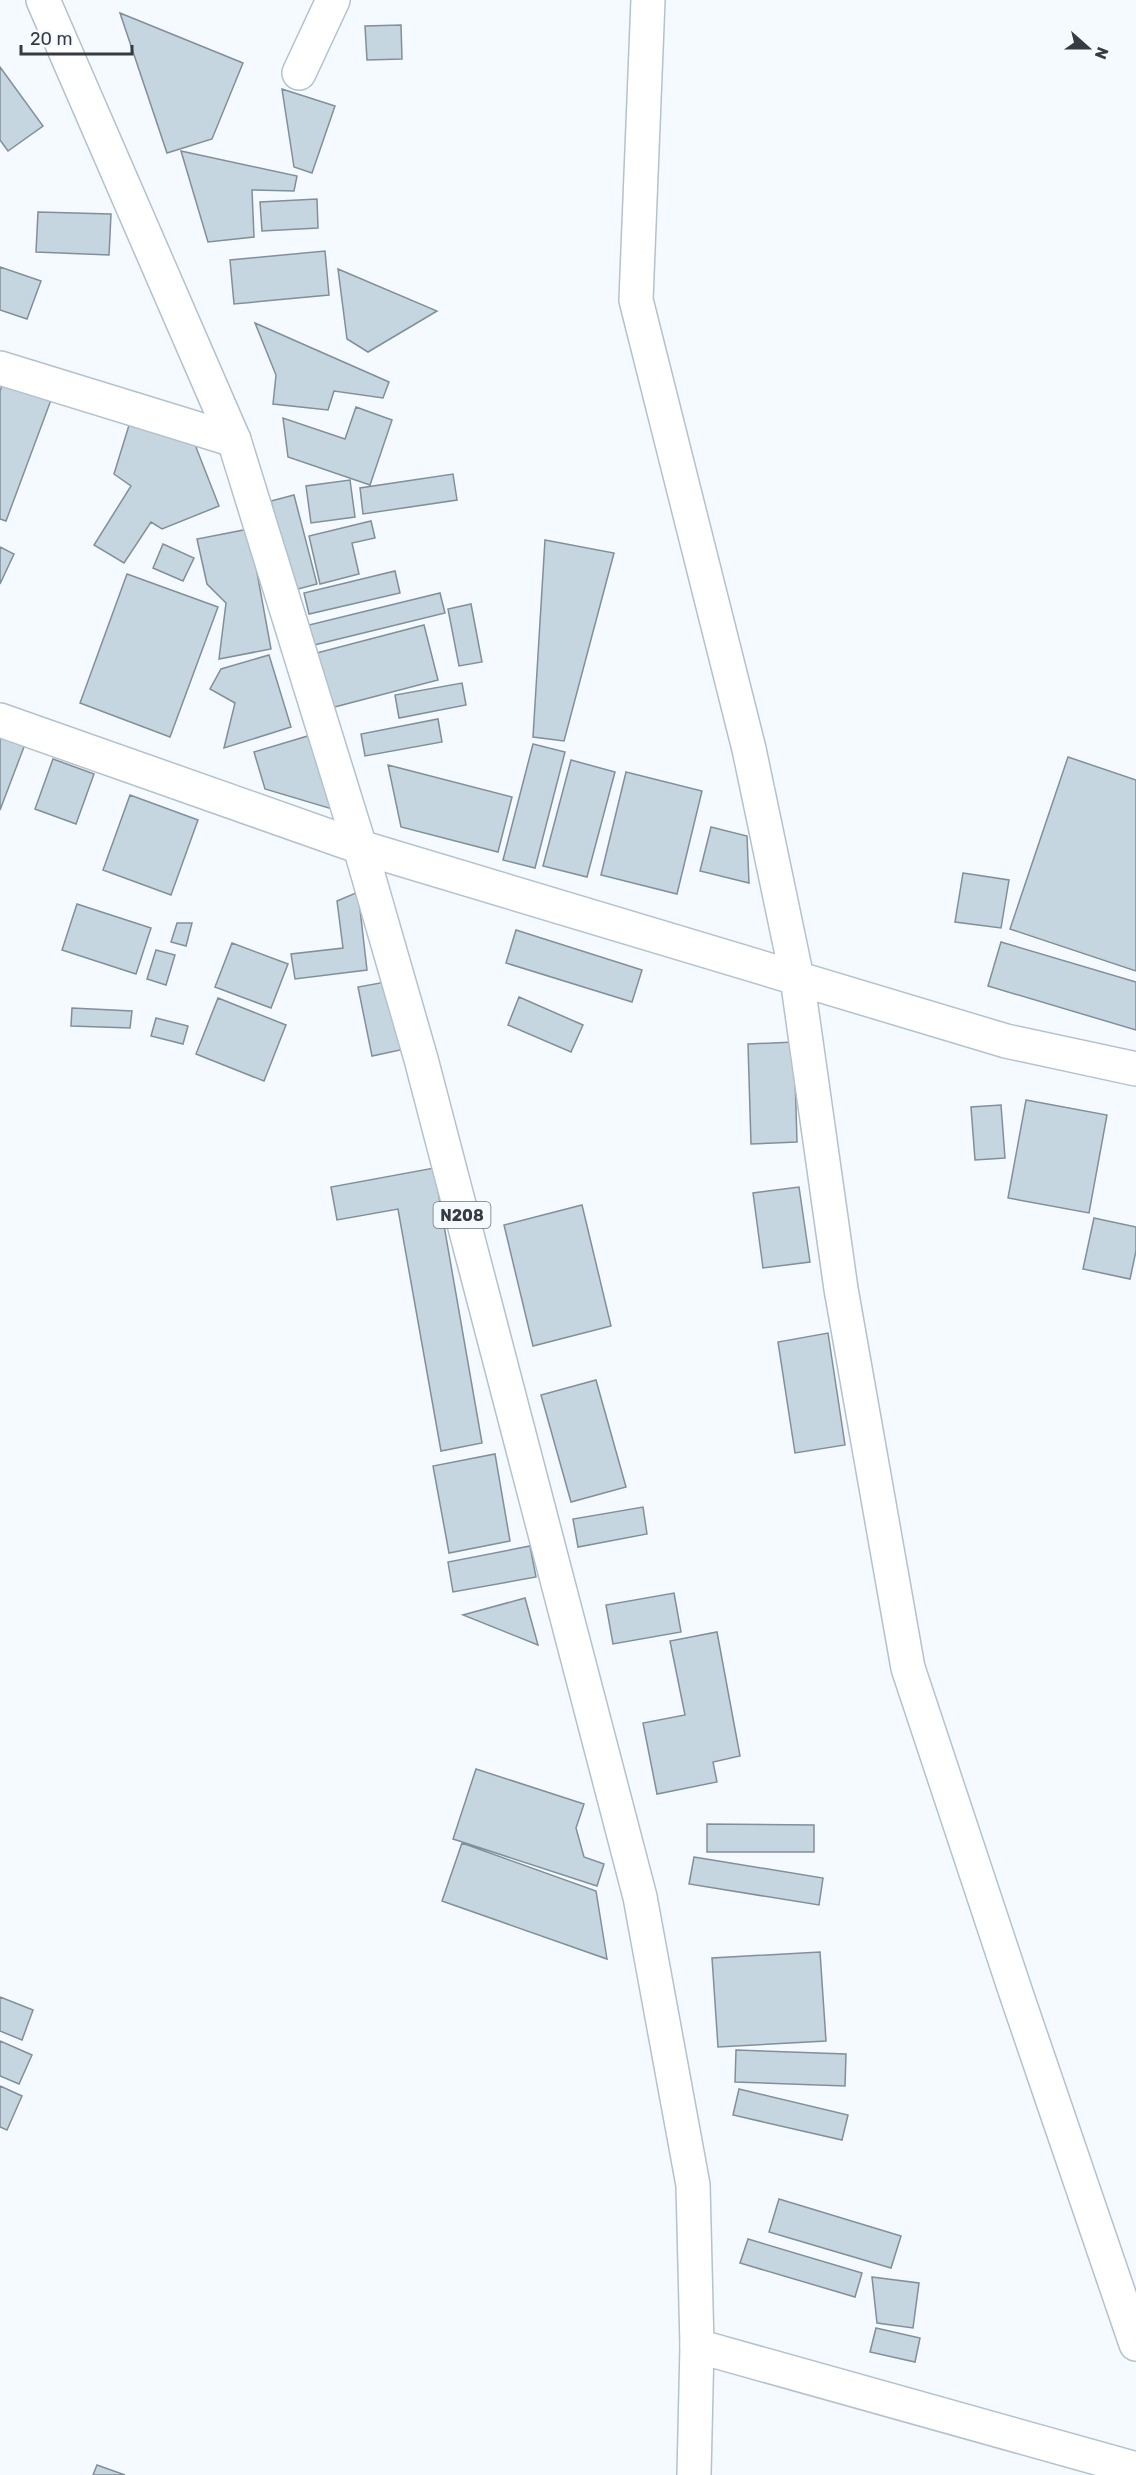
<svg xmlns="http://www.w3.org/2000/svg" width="1136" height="2475" font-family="Rubik,sans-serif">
<rect width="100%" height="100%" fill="#f4faff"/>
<!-- building -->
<path fill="#c6d6e1" stroke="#818f9a" stroke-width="1.5" d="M120 13 243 63 212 139 167 153Z
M401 25 402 59 367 60 365 26Z
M0 67 43 126 8 151 0 140Z
M282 89 335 106 312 173 294 167Z
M181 151 297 176 294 191 252 190 254 237 208 242Z
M317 199 318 228 262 231 260 202Z
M38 212 111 214 109 255 36 252Z
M325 251 329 295 234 304 230 260Z
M0 267 41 281 27 319 0 310Z
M338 269 437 311 368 352 347 339Z
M255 323 389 382 383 398 334 391 328 410 273 404 276 375Z
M3 382 51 400 6 521 0 519V391Z
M356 407 392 420 370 485 288 457 283 418 345 439Z
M130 422 194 442 219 506 162 529 151 522 124 563 94 545 131 486 114 474Z
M453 474 457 500 363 514 360 488Z
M350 480 355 517 311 523 306 486Z
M294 495 317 584 294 590 271 501Z
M371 521 375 538 352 543 359 574 320 584 309 536Z
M249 529 271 649 219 659 226 603 207 584 197 539Z
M545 540 614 553 564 741 533 737Z
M163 544 194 558 183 581 153 568Z
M0 547 14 554 0 584Z
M395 571 400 593 309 614 304 593Z
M127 574 218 607 170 737 80 703Z
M440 593 445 613 314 645 309 625Z
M471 604 482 662 459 666 448 609Z
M424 625 438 680 323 710 309 655Z
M269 655 291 727 224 748 235 703 210 689 221 669Z
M462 683 466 705 399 718 395 695Z
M438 719 442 742 365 756 361 734Z
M0 729 27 739 0 810Z
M311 735 332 809 265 789 254 752Z
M533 744 565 752 535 868 503 860Z
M1068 757 1136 780V971L1010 929Z
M53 759 94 774 76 824 35 809Z
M571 760 615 772 587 877 543 866Z
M388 765 512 797 498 852 401 827Z
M626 772 702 791 677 894 601 875Z
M130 795 198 820 171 895 103 870Z
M711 827 747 836 749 883 700 871Z
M963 873 1009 880 1001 928 955 922Z
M358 892 367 970 295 979 291 954 343 948 337 901Z
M77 904 151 928 136 974 62 950Z
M177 923H192L186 946 171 942Z
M516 930 642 970 632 1002 506 963Z
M1001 942 1136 982V1030L988 986Z
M232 943 288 964 271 1008 215 987Z
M156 950 175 955 166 985 147 979Z
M391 981 405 1049 372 1056 358 987Z
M519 997 583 1025 571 1052 508 1025Z
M218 998 286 1025 264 1081 196 1054Z
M72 1008 132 1011 130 1028 71 1026Z
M156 1018 188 1026 183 1044 151 1036Z
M794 1042 797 1142 751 1144 748 1044Z
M1026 1100 1107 1115 1089 1213 1008 1198Z
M1001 1105 1005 1158 975 1160 971 1107Z
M434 1168 482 1443 441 1451 398 1209 337 1220 331 1187Z
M799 1187 810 1262 763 1268 753 1193Z
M582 1205 611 1326 533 1346 504 1225Z
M1094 1218 1136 1227V1251L1130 1279 1083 1269Z
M828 1333 845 1445 795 1453 778 1342Z
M596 1380 626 1487 571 1502 541 1395Z
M495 1454 510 1541 449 1553 433 1466Z
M643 1507 647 1534 578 1547 573 1519Z
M530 1546 536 1577 453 1592 448 1562Z
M674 1593 681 1632 613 1644 606 1605Z
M525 1598 538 1645 463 1615Z
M717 1632 740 1756 713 1762 717 1782 657 1794 643 1723 685 1715 670 1641Z
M476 1769 584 1804 576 1828 584 1857 604 1864 597 1886 453 1839Z
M707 1824 814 1825V1852H707Z
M462 1843 596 1891 607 1959 442 1901Z
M694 1857 823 1878 819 1905 689 1884Z
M820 1952 826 2041 718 2047 712 1958Z
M0 1997 33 2010 22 2040 0 2031Z
M0 2041 32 2055 19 2084 0 2076Z
M736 2050 846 2054 845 2086 735 2082Z
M0 2086 22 2096 7 2130 0 2127Z
M739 2089 848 2115 842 2140 733 2115Z
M779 2199 901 2236 891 2268 769 2232Z
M748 2239 862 2273 855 2297 740 2263Z
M872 2277 919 2283 913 2328 877 2323Z
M876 2328 920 2338 915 2362 870 2352Z
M97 2465 125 2475H93Z"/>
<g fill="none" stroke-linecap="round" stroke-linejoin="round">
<!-- minor casing -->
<g stroke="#b3c2cd" stroke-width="36">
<path id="minor" d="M648 0 636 300 749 749 797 978 841 1289 908 1668 1017 1996 1136 2344
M299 73 333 0
M0 368 234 440
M0 720 360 847 1006 1041 1136 1069
M697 2346 1136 2469"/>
</g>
<!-- highway casing -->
<g stroke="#b3c2cd" stroke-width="36">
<path id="highway" d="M43 0 234 440 360 847 421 1059 640 1897 693 2185 697 2346 694 2475"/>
</g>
<!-- minor -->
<use href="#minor" stroke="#fff" stroke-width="33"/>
<!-- highway -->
<use href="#highway" stroke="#fff" stroke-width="33"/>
</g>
<g text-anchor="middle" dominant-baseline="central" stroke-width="4.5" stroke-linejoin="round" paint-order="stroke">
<!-- shield labels -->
<rect fill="#f4faff" stroke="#6e7479" stroke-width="1.5" x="433.5" y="1202" width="57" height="26" rx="4.5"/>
<g font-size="16" font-weight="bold" fill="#353b40">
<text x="462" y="1215">N208</text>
</g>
</g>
<!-- north arrow -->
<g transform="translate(1088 48) rotate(111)" stroke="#f4faff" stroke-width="4.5" paint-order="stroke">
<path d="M0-4.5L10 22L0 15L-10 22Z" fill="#353b40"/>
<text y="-9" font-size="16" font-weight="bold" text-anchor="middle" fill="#353b40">N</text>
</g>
<!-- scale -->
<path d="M21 45v9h111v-9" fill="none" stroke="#353b40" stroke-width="3"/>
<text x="30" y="45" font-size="18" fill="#353b40" stroke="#f4faff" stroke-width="4.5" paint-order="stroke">20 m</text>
</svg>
